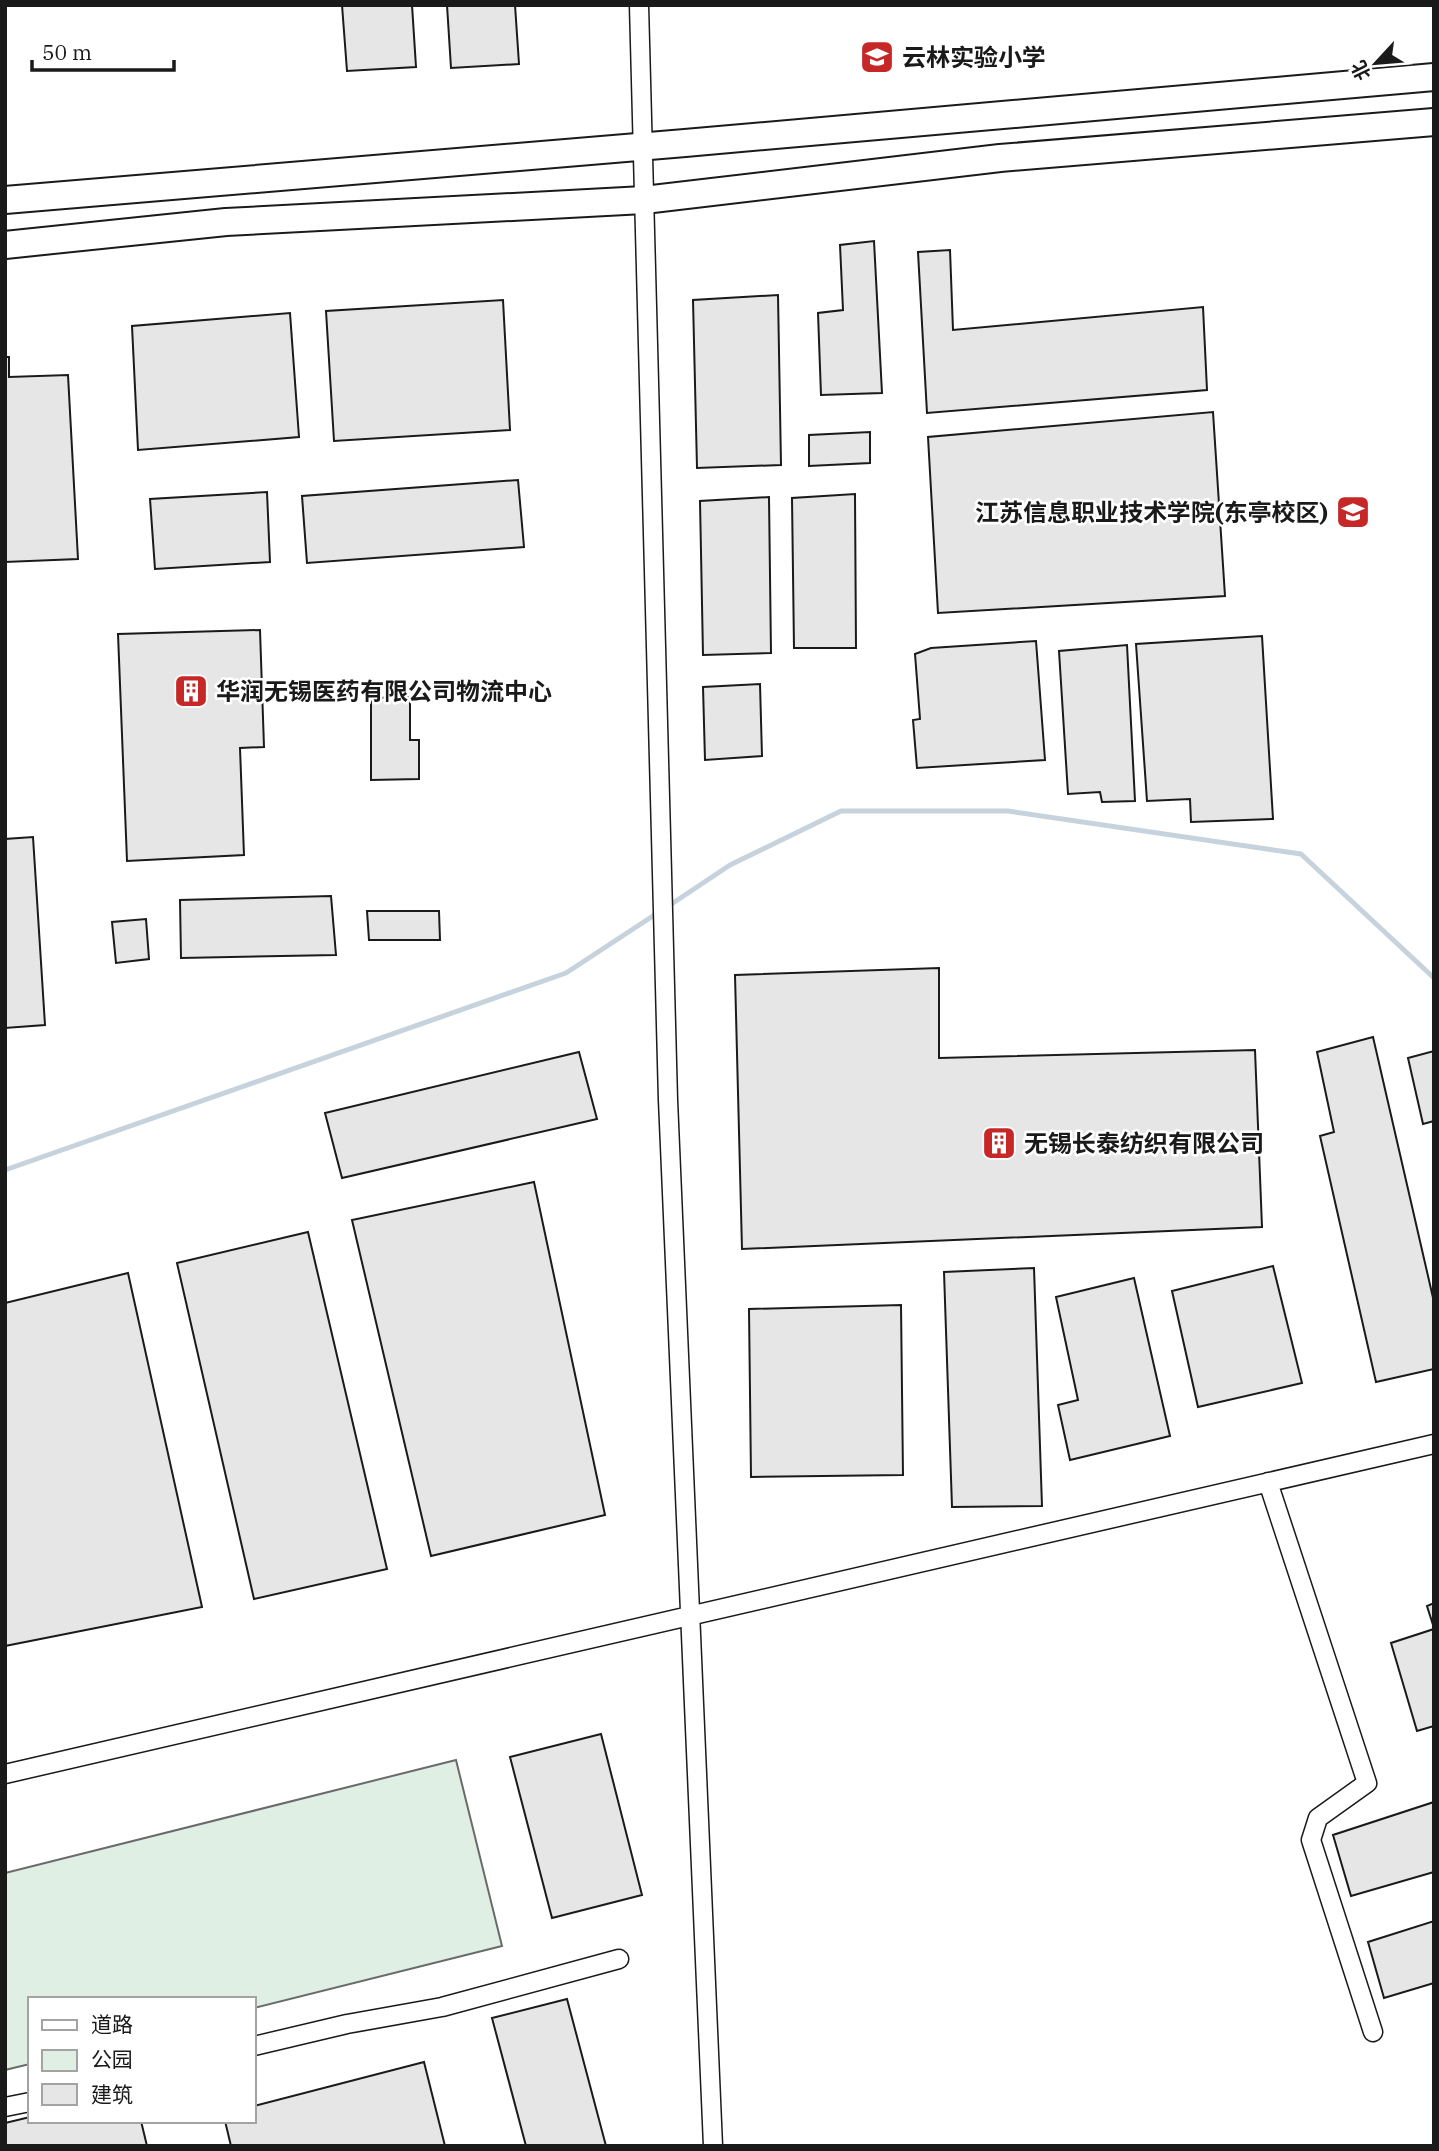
<svg xmlns="http://www.w3.org/2000/svg" width="1439" height="2151" font-family="'IBM Plex Serif','Noto Sans SC',serif">
<rect width="100%" height="100%" fill="#fff"/>
<!-- green -->
<path fill="#e0efe3" stroke="#6a6a6a" stroke-width="2" d="M456 1760 502 1946 254 2008V1999H30V2064L5 2070V1873Z"/>
<g fill="none" stroke-linecap="round" stroke-linejoin="round">
<!-- stream -->
<path stroke="#c6d2dc" stroke-width="5" d="M667 907 730 865 841 811H1008L1301 854 1434 978
M5 1170 566 973 659 912"/>
</g>
<!-- building -->
<path fill="#e6e6e6" stroke="#1a1a1a" stroke-width="2" d="M342 5H412L416 67 347 71Z
M447 5H515L519 64 451 68Z
M874 241 882 393 821 395 818 313 843 310 840 245Z
M950 250 953 330 1203 307 1207 390 927 413 918 252Z
M778 295 781 465 697 468 693 300Z
M503 300 510 430 334 441 326 311Z
M290 313 299 437 138 450 132 326Z
M5 357H9V377L68 375 78 559 5 562Z
M1213 412 1225 596 938 613 928 437Z
M870 432V463L809 466V435Z
M518 480 524 547 307 563 302 496Z
M267 492 270 562 155 569 150 499Z
M855 494 856 648H794L792 498Z
M769 497 771 653 703 655 700 501Z
M260 630 264 747 240 748 244 855 127 861 118 634Z
M1262 636 1273 819 1191 822 1190 799 1147 801 1136 644Z
M1036 641 1045 760 917 768 913 720 920 719 915 654 931 648Z
M1127 645 1135 801 1102 802 1100 792 1068 794 1059 651Z
M760 684 762 756 705 760 703 687Z
M410 697V740H419V779L371 780V698Z
M33 837 45 1025 5 1028V839Z
M331 896 336 955 181 958 180 900Z
M367 911H439L440 940H369Z
M146 919 149 959 116 963 112 922Z
M939 968V1058L1255 1050 1262 1227 742 1249 735 975Z
M1373 1037 1434 1302V1369L1376 1382 1320 1136 1334 1132 1317 1052Z
M1434 1051V1121L1423 1124 1408 1058Z
M579 1052 597 1119 342 1178 325 1113Z
M534 1182 605 1515 431 1556 352 1220Z
M308 1232 387 1569 254 1599 177 1263Z
M1273 1266 1302 1383 1198 1407 1172 1291Z
M1034 1268 1042 1506 952 1507 944 1272Z
M128 1273 202 1607 5 1646V1303Z
M1134 1278 1170 1436 1070 1460 1058 1405 1078 1400 1056 1297Z
M901 1305 903 1475 751 1477 749 1309Z
M1434 1603V1628L1427 1606Z
M1434 1629V1726L1417 1731 1391 1643Z
M601 1734 642 1895 552 1918 510 1757Z
M1434 1802V1872L1351 1896 1333 1835Z
M1434 1921V1983L1384 1998 1368 1942Z
M567 1999 606 2146H526L492 2018Z
M424 2062 445 2146H231L225 2121H254V2106Z
M30 2117V2121H141L147 2146H5V2123Z"/>
<g fill="none" stroke-linecap="round" stroke-linejoin="round">
<!-- street casing -->
<g stroke="#1a1a1a" stroke-width="21">
<path id="street" d="M639 5 668 1100 713 2146
M1268 1482 1367 1783 1318 1818 1311 1840 1373 2032
M5 1774 1434 1444
M254 2046 347 2024 442 2007 619 1959
M5 2107 30 2102"/>
</g>
<!-- primary casing -->
<g stroke="#1a1a1a" stroke-width="30">
<path id="primary" d="M5 200 685 143 1434 77
M5 245 226 222 644 200 1000 158 1434 122"/>
</g>
<!-- street -->
<use href="#street" stroke="#fff" stroke-width="18"/>
<!-- primary -->
<use href="#primary" stroke="#fff" stroke-width="26"/>
</g>
<!-- icons -->
<defs>
<g id="school-square" transform="scale(1.75)"><rect x="-9" y="-9" width="18" height="18" rx="4" fill="#c62828" stroke="#fff"/><path d="M0-5L7-2L0 1L-7-2ZM-4 1L0 2.5L4 1V4Q0 6-4 4Z" fill="#fff"/></g>
<g id="building-square" transform="scale(1.75)"><rect x="-9" y="-9" width="18" height="18" rx="4" fill="#c62828" stroke="#fff"/><path d="M-4-6H4V6H1V3H-1V6H-4ZM-2.5-4.3h1.7v1.8h-1.7ZM.8-4.3h1.7v1.8H.8ZM-2.5-1h1.7V.8h-1.7ZM.8-1h1.7V.8H.8Z" fill="#fff"/></g>
</defs>
<g fill-rule="evenodd">
<use href="#school-square" x="877" y="57"/>
<use href="#school-square" x="1353" y="512"/>
<use href="#building-square" x="191" y="691"/>
<use href="#building-square" x="999" y="1143"/>
</g>
<g text-anchor="middle" dominant-baseline="central" stroke-width="5" stroke-linejoin="round" paint-order="stroke">
<!-- poi labels -->
<g font-size="24" font-weight="bold" fill="#1a1a1a" stroke="#fff" text-anchor="start">
<text x="902" y="57">云林实验小学</text>
<text x="1328" y="512" text-anchor="end">江苏信息职业技术学院(东亭校区)</text>
<text x="216" y="691">华润无锡医药有限公司物流中心</text>
<text x="1024" y="1143">无锡长泰纺织有限公司</text>
</g>
</g>
<!-- border -->
<rect width="1439" height="2151" fill="none" stroke="#1a1a1a" stroke-width="14"/>
<!-- legend -->
<rect x="28" y="1997" width="228" height="126" fill="#ffffff" stroke="#a3a3a3" stroke-width="2"/>
<rect x="42" y="2020" width="35" height="10" fill="#ffffff" stroke="#a3a3a3" stroke-width="2"/>
<text x="91" y="2032" font-size="21" fill="#1a1a1a">道路</text>
<rect x="42" y="2050" width="35" height="21" fill="#e0efe3" stroke="#a3a3a3" stroke-width="2"/>
<text x="91" y="2067" font-size="21" fill="#1a1a1a">公园</text>
<rect x="42" y="2084" width="35" height="21" fill="#e6e6e6" stroke="#a3a3a3" stroke-width="2"/>
<text x="91" y="2102" font-size="21" fill="#1a1a1a">建筑</text>
<!-- north arrow -->
<g transform="translate(1376 63) rotate(244)" stroke="#ffffff" stroke-width="5" paint-order="stroke">
<path d="M0-5L12 26L0 18L-12 26Z" fill="#1a1a1a"/>
<text y="-10" font-size="19" font-weight="bold" text-anchor="middle" fill="#1a1a1a">北</text>
</g>
<!-- scale -->
<path d="M32 60v10h142v-10" fill="none" stroke="#1a1a1a" stroke-width="3.5"/>
<text x="42" y="60" font-size="21" fill="#1a1a1a" stroke="#ffffff" stroke-width="5" paint-order="stroke">50 m</text>
</svg>
